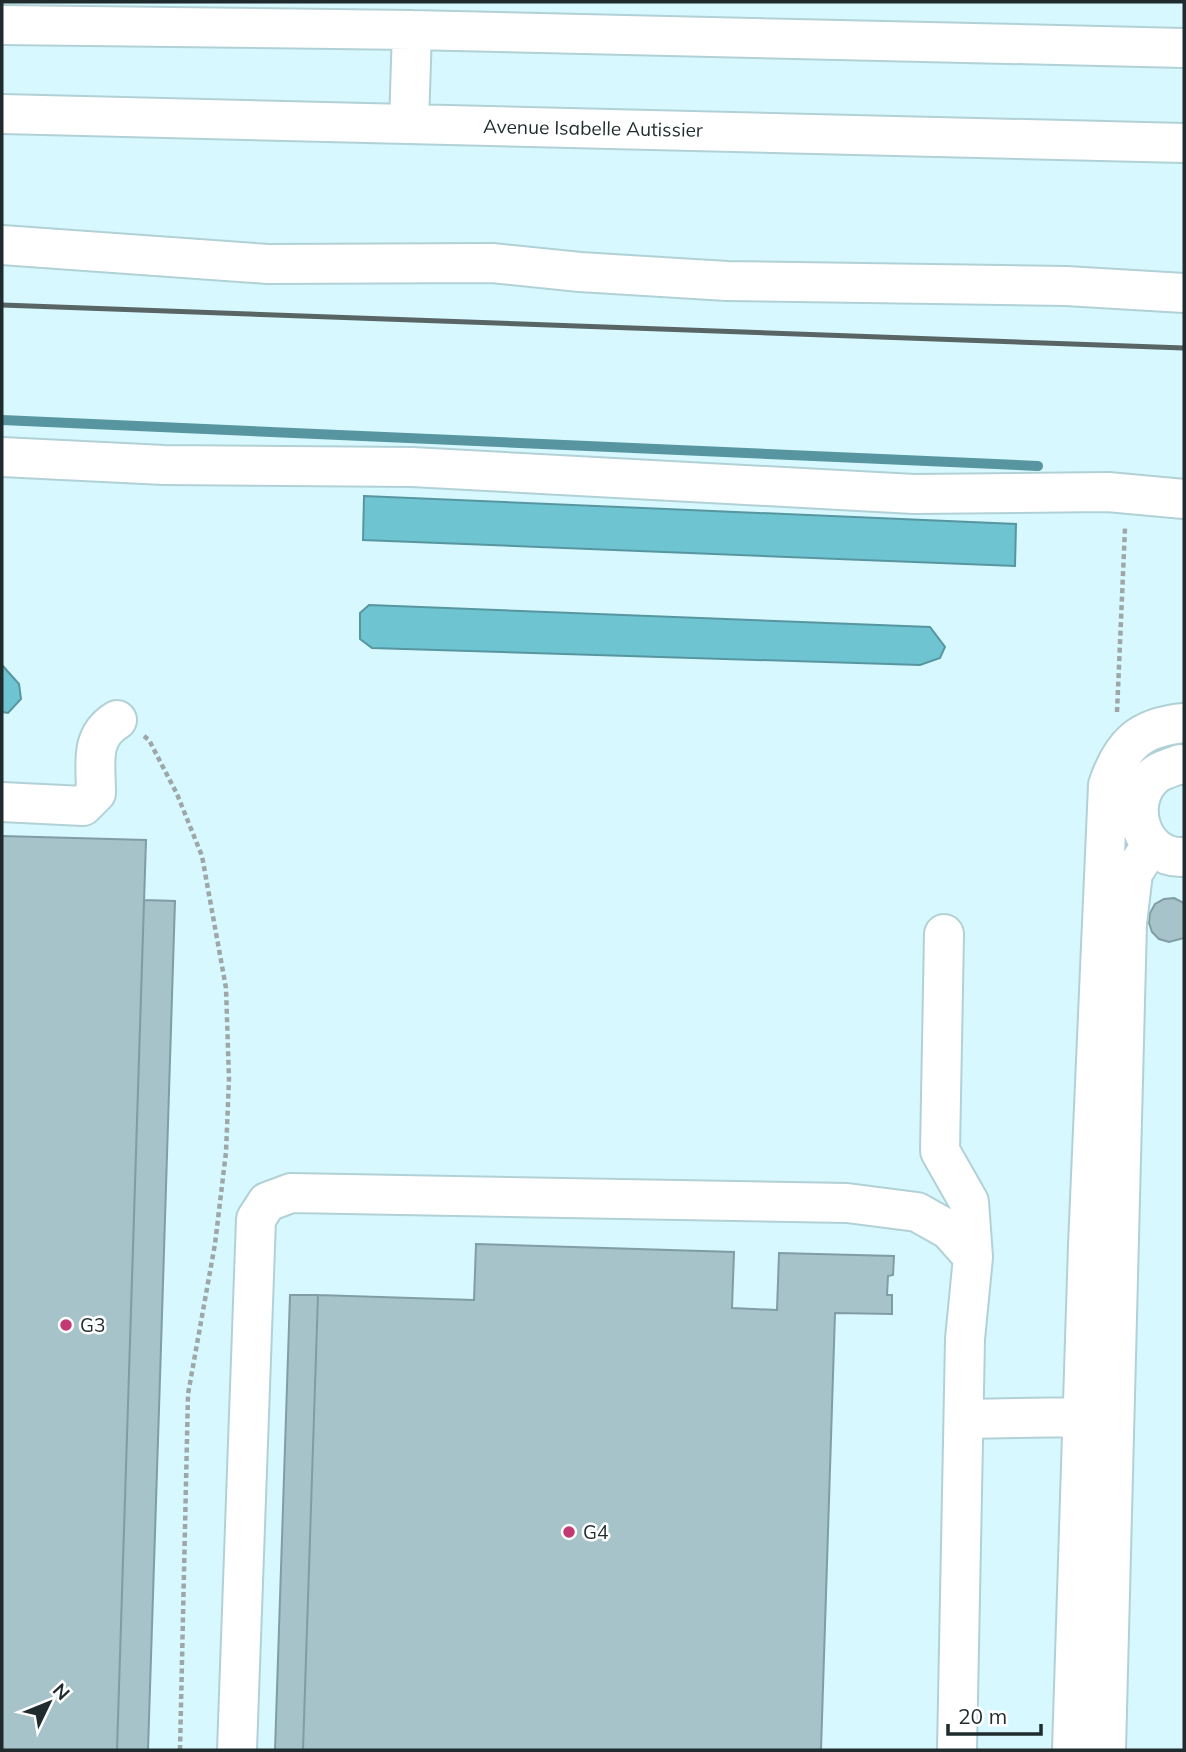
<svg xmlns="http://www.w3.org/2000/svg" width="1186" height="1752" font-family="Mulish,sans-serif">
<rect width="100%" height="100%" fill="#f6fcfd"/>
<!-- built -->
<path fill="#d7f8fe" d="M2 2H1184V1750H2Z"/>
<!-- water -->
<path fill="#6fc4d2" stroke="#5796a0" stroke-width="2" d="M364 496 1016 524 1015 566 363 540Z
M369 605 930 627 945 647 940 658 920 665 372 648 360 639V613Z
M2 665 19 684 21 699 8 713 2 712Z"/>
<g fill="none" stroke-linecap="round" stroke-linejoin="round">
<!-- stream -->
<path stroke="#5796a0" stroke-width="10" d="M2 420 1038 466"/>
</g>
<!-- building -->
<path fill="#a5c3c9" stroke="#809da3" stroke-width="2" d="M2 836 146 840 117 1750H2Z
M1174 898 1184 903V938L1169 942 1159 939 1152 932 1149 923 1150 913 1155 904 1164 899Z
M144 900 175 901 160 1378 148 1750H117Z
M476 1244 734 1252 732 1308 777 1310 779 1253 894 1256 893 1275 888 1276 887 1295H892V1314L835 1313 821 1750H303L318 1295 474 1300Z
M290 1295H318L303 1750H275Z"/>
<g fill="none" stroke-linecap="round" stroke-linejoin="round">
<!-- minor casing -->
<g stroke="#b2d1d6" stroke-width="42">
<path id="minor" d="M2 25 412 30 1184 48
M2 114 1184 143
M409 124 412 30
M2 245 268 264 492 263 580 272 727 281 1066 286 1184 293
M2 457 164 465 412 467 914 494 1108 492 1184 499
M1184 765 1180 764C1173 767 1161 770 1155 775 1123 801 1141 860 1184 857
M2 802 83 806 96 793C96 764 89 737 117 720
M944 934 940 1151 969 1202 973 1257
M964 1419 1082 1417
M237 1750 256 1219 267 1202 291 1193 847 1203 917 1212 949 1230 973 1257 965 1339 957 1750
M1072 1750 1088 1245 1108 785C1122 744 1140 727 1184 723
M1106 1750 1127 923 1133 873 1151 845"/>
</g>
<!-- path -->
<path stroke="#9ea6a8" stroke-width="4.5" stroke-dasharray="5 3.5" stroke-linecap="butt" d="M1117 712 1125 528
M144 736 149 740 177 794 202 856 226 988 229 1079 226 1152 215 1244 188 1394 180 1750"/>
<!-- minor -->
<use href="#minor" stroke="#fff" stroke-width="38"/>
<!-- rail -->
<path stroke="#596465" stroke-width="5" d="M2 305 1184 348"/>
</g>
<!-- markers -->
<g fill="#c33973" stroke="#fff" stroke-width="2.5">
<circle cx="66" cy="1325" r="7"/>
<circle cx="569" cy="1532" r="7"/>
</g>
<g text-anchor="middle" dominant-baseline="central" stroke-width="5" stroke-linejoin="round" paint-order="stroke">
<!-- street labels -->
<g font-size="19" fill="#1f2b2d" stroke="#fff">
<text transform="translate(593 128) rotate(1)">Avenue Isabelle Autissier</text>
</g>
<!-- poi labels -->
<g font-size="19" fill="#1f2b2d" stroke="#fff" text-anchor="start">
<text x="80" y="1325">G3</text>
<text x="583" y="1532">G4</text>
</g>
</g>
<!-- border -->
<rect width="1186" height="1752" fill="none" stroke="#1f2b2d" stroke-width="7"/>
<!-- north arrow -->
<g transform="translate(49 1703) rotate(47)" stroke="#ffffff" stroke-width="5" paint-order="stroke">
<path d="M0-5L12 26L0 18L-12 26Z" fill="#1f2b2d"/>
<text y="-10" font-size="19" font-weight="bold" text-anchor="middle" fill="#1f2b2d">N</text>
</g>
<!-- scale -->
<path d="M948 1724v10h93v-10" fill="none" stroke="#1f2b2d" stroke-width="3.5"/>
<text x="958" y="1724" font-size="21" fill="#1f2b2d" stroke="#ffffff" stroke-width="5" paint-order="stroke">20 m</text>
</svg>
